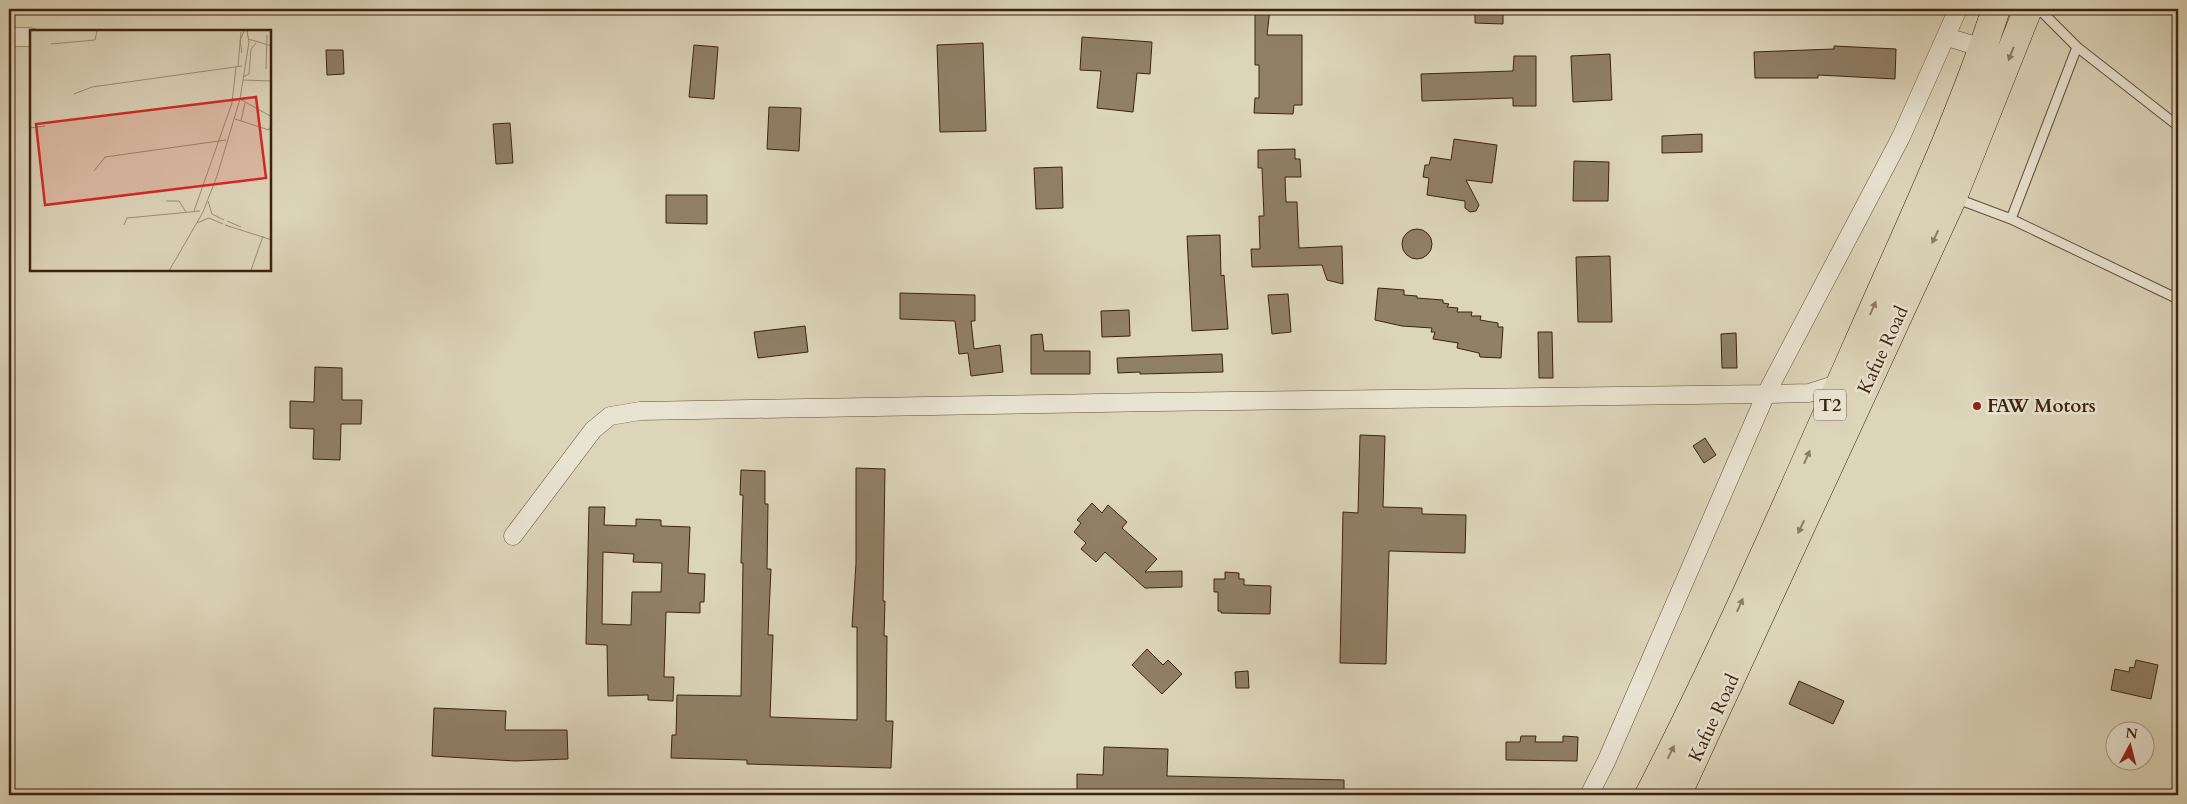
<svg xmlns="http://www.w3.org/2000/svg" width="2187" height="804" font-family="Cardo,serif">
<rect width="100%" height="100%" fill="#ddd5ba"/>
<filter id="stains"><feTurbulence type="fractalNoise" baseFrequency=".004" numOctaves="4"/><feColorMatrix values="0 0 0 0 .2 0 0 0 0 .09 0 0 0 0 .02 0 0 0 .5 -.17"/></filter>
<radialGradient id="worn" r=".72"><stop offset=".6" stop-color="#630" stop-opacity="0"/><stop offset="1" stop-color="#630" stop-opacity=".3"/></radialGradient>
<!-- building -->
<path fill="#908067" stroke="#3c230d" fill-rule="evenodd" d="M1255 9H1270L1267 35H1302V105H1294L1293 114 1254 113 1255 98H1259V65H1255Z
M1475 9H1503V24L1475 23Z
M1082 37 1152 42 1150 74 1137 73 1133 112 1097 108 1101 71 1080 70Z
M983 43 986 131 940 132 937 45Z
M694 45 718 47 714 99 689 97Z
M1834 46 1896 49 1895 79 1818 75V78H1755L1754 52 1834 49Z
M326 50H343L344 74 327 75Z
M1610 54 1612 100 1573 102 1571 56Z
M1514 56H1536V106H1513V98L1422 101 1421 74 1513 71Z
M769 107 801 108 799 151 767 149Z
M510 123 513 163 496 164 493 124Z
M1702 134V152L1662 153V136Z
M1454 139 1497 145 1492 183 1466 180 1479 205 1476 211 1470 212 1465 208V201L1427 195 1429 178 1423 177 1425 165H1429L1431 157 1451 160Z
M1295 149V159H1300L1301 177H1285L1286 202H1297L1299 248 1342 246 1343 284 1327 280 1322 265 1252 267 1251 249H1260L1259 216H1264L1262 168H1258V150Z
M1574 161 1609 162 1608 201H1573Z
M1062 167 1063 208 1036 209 1034 168Z
M666 195H707V224L666 223Z
M1402 244a15 15 0 1 1 30 0a15 15 0 1 1-30 0Z
M1220 235 1221 276 1224 275 1228 329 1192 331 1187 236Z
M1610 256 1612 322H1578L1576 257Z
M1378 288 1404 290V295L1417 296V298L1443 300V303L1449 304 1447 307 1458 308 1457 312H1472L1471 316H1481L1480 320 1498 323V327H1503L1501 358 1480 357 1479 353 1457 348 1458 343 1433 339 1435 332H1431L1432 328 1402 326 1375 320Z
M900 293 975 295V321H971L974 349 1000 345 1003 372 971 376 968 353 959 354 955 321 900 319Z
M1288 294 1291 332 1272 334 1268 295Z
M1129 310 1130 336 1102 337 1101 311Z
M805 326 808 352 758 358 754 332Z
M1538 332H1552L1553 378H1539Z
M1736 333 1737 368H1722L1721 334Z
M1042 334 1044 351H1090V374H1031V335Z
M1222 354 1223 372 1140 374V372L1118 373 1117 358Z
M315 367 342 368V400H362L361 424H341L340 460 313 459 314 429 290 428V401L314 402Z
M1360 435 1385 436 1383 507 1422 508V514L1466 515 1465 553 1389 551 1386 664 1340 663 1343 512 1358 513Z
M1705 438 1716 455 1704 463 1693 446Z
M856 468 885 469 883 601H885L884 636H887L886 721H893L891 768 747 764V760L671 758 672 735H676L677 695 741 696 743 563H741L743 495H740L741 470 765 471V504H768L767 569H771L768 635H773L770 717 857 720V627H852L856 563Z
M1092 503 1102 513 1108 505 1127 522 1122 528 1157 559 1145 572 1182 571V587L1145 588 1105 552 1096 562 1081 549 1086 543 1074 532 1081 523 1077 520Z
M589 507H605L604 525 636 526V519L661 520V526L690 527 688 573 705 574 704 602H700V613L666 612 664 677H674L673 701 648 700V695L608 696 607 645 586 644ZM603 552 634 554 633 562 662 563 661 592H632L631 625 602 624Z
M1225 572 1239 573V579H1244V585L1271 586 1270 614 1221 613V611H1218V592H1214V579H1225Z
M1147 649 1163 665 1168 660 1182 674 1162 694 1132 665Z
M2136 660 2158 665 2151 699 2111 690 2115 669 2129 672 2130 667 2134 668Z
M1248 671 1249 688H1236L1235 672Z
M1799 681 1844 701 1833 724 1789 704Z
M434 708 506 711 505 730H567L568 759 515 761 432 756Z
M1521 736H1536L1535 742H1563V736L1578 737 1577 761 1506 760V742H1520Z
M1104 747 1168 749 1167 776 1344 780V795H1077V774L1103 775Z"/>
<g fill="none" stroke-linecap="round" stroke-linejoin="round">
<!-- lane casing -->
<g stroke="#645038" stroke-width="11">
<path id="lane" d="M2039 9 2077 47 2178 126
M1955 198 2011 219 2178 299
M2011 219 2077 47"/>
</g>
<!-- street casing -->
<g stroke="#645038" stroke-width="19">
<path id="street" d="M9 37H31
M1947 37 1983 48
M513 536 593 430 610 416 640 411 1157 402 1766 394 1809 393 1840 383
M1589 795 1606 762 1766 394 1901 137 1958 9"/>
</g>
<!-- primary casing -->
<g stroke="#3c230d" stroke-width="29">
<path id="primary" d="M1649 795C1724 649 1790 498 1856 348 1905 236 1958 125 1996 9
M1677 795 1953 197 2028 9"/>
</g>
<!-- lane -->
<use href="#lane" stroke="#e9e4d2" stroke-width="9"/>
<!-- street -->
<use href="#street" stroke="#e9e4d2" stroke-width="18"/>
<!-- primary -->
<use href="#primary" stroke="#ddd5ba" stroke-width="28"/>
</g>
<!-- one-way arrows -->
<defs><path id="oneway-solid" d="M-6-.8H1V-3.2L6.5 0L1 3.2V.8H-6Z" transform="scale(1.25)"/></defs>
<g fill="#8c7c64">
<use href="#oneway-solid" transform="translate(2011 54) rotate(111)"/>
<use href="#oneway-solid" transform="translate(1935 237) rotate(115)"/>
<use href="#oneway-solid" transform="translate(1873 308) rotate(-66)"/>
<use href="#oneway-solid" transform="translate(1807 457) rotate(-66)"/>
<use href="#oneway-solid" transform="translate(1801 527) rotate(115)"/>
<use href="#oneway-solid" transform="translate(1740 605) rotate(-66)"/>
<use href="#oneway-solid" transform="translate(1671 752) rotate(-63)"/>
</g>
<!-- markers -->
<circle fill="#8f2418" stroke="#e9e4d2" stroke-width="2" cx="1977" cy="406" r="5"/>
<g text-anchor="middle" dominant-baseline="central" stroke-width="5" stroke-linejoin="round" paint-order="stroke">
<!-- shield labels -->
<rect fill="#e9e4d2" stroke="#705d48" stroke-width="1" x="1814" y="389.5" width="32" height="31" rx="4"/>
<g font-size="18" font-weight="bold" fill="#3c230d">
<text x="1830" y="405">T2</text>
</g>
<!-- street labels -->
<g font-size="19" fill="#3c230d" stroke="#e9e4d2">
<text transform="translate(1883 350) rotate(-65)">Kafue Road</text>
<text transform="translate(1714 718) rotate(-65)">Kafue Road</text>
</g>
<!-- poi labels -->
<g font-size="19" font-weight="bold" fill="#3c230d" stroke="#e9e4d2" text-anchor="start">
<text x="1987" y="406">FAW Motors</text>
</g>
</g>
<!-- overview -->
<g transform="translate(30 30)">
<rect width="241" height="241" fill="#ddd5ba"/>
<path fill="none" stroke="#9d8e75" stroke-width="1" d="M218 9 242 16M21 14 65 10 67 1M212 23 210 11 214 1M208 36 211 2M236 39 237 5M213 47 219 44 221 19 226 13M213 50 241 51M44 64 62 57 212 36M210 69 242 87M205 89 239 100 242 93M211 91 215 73M0 98 15 96M64 141 75 127 196 110M136 171H149L156 182M178 171 182 184 194 190M164 181 202 73 206 37M197 191 211 197M167 193 179 188 193 194M94 195 97 188 170 181M195 195 242 210M221 240 233 206M139 241 173 182 187 146 210 69 219 12 217 1"/>
<path fill="#d62828" fill-opacity="0.15" stroke="#d62828" stroke-width="2.5" d="M226 67 236 148 15 175 6 94Z"/>
<rect width="241" height="241" fill="none" stroke="#3c230d" stroke-width="2.5"/>
</g>
<!-- margin -->
<rect width="2187" height="804" fill="none" stroke="#ddd5ba" stroke-width="30"/>
<rect x="10" y="10" width="2167" height="784" fill="none" stroke="#3c230d" stroke-width="2.5"/>
<rect x="15" y="15" width="2157" height="774" fill="none" stroke="#3c230d"/>
<!-- north arrow -->
<g transform="translate(2130 746) rotate(7)"><circle r="24" fill="#e9e4d2" stroke="#a49783"/>
<path d="M0-4L9 19L0 12L-9 19Z" fill="#8f2418"/>
<text y="-8" font-size="14" font-weight="bold" text-anchor="middle" fill="#3c230d">N</text>
</g>
<rect width="100%" height="100%" filter="url(#stains)"/>
<rect width="100%" height="100%" fill="url(#worn)"/>
</svg>
